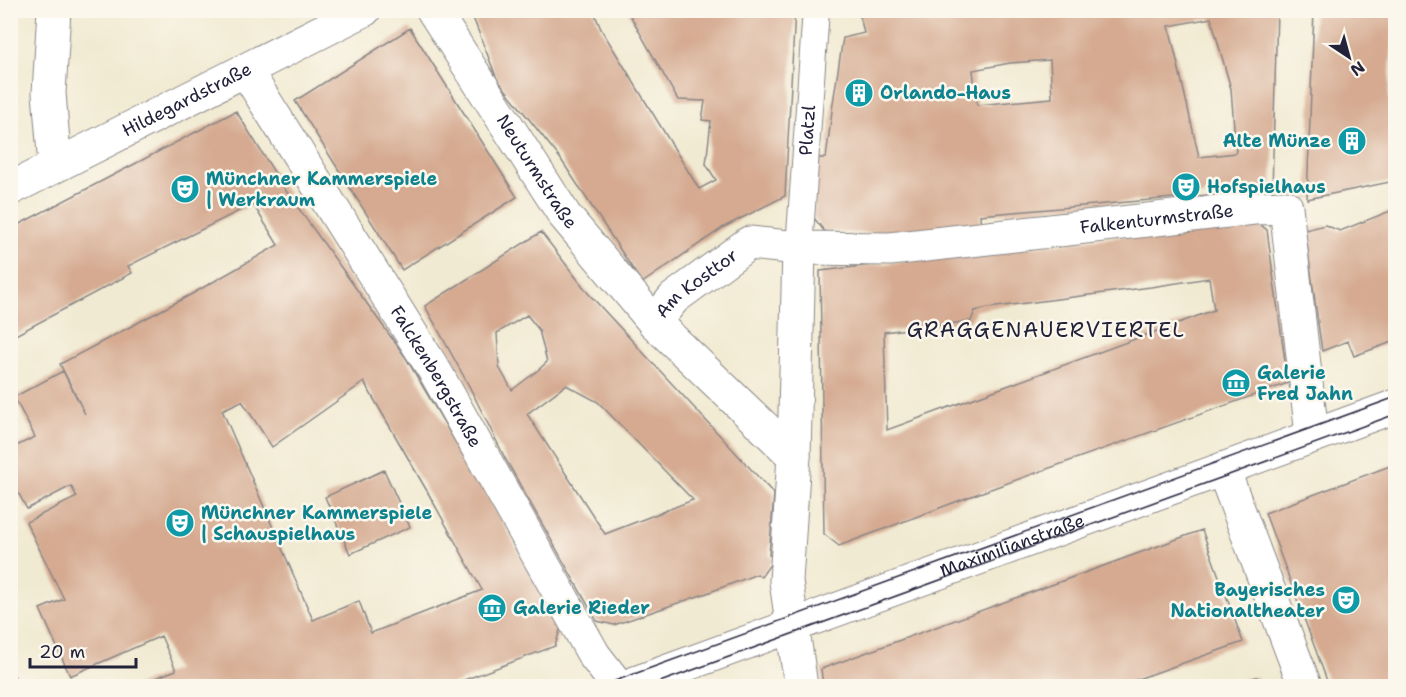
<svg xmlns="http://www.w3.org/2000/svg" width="1406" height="697" font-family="'Shantell Sans',sans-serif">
<rect width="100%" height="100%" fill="#fbf7ec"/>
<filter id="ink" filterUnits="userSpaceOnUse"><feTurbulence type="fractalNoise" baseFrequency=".0167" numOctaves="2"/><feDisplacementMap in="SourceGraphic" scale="12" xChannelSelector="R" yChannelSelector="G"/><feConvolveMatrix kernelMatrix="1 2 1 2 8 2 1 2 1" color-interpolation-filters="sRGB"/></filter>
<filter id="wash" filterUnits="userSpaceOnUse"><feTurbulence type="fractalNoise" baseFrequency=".008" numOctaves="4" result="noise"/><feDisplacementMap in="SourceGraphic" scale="24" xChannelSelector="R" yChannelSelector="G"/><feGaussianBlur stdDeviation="1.35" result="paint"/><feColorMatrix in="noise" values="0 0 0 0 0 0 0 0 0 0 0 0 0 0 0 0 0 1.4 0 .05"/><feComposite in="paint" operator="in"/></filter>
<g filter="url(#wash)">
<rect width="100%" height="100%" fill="#f1ead2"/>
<g id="blocks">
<!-- building -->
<path fill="#d5aa91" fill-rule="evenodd" d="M10 10H17L12 74H10Z
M470 10H593L601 29 699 189 716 180 706 164 711 121 702 120 705 101 678 100 627 10H795L785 196 724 227 642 283 560 158 497 79Z
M865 10H947L949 18 985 10H1277L1272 191 1241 192 980 215 981 228 911 234 825 232 814 218 817 158H826L833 103 843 38 864 33 859 12ZM1211 18 1231 89 1236 153 1199 157 1169 26ZM1050 60 1052 98 977 105 973 70 1010 63Z
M1314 10H1395V34L1393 35 1388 100 1395 99V181L1307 199Z
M410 28 517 197 402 270 295 101Z
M236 111 284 188 406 358 503 523 561 627 555 646 448 686H135L176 670 161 636 70 676 40 609 64 599 26 522 77 497 71 486 27 509 10 477V449L35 437 14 397 63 371 85 414 60 364 190 295 278 245 253 204 128 266 132 273 10 338V229ZM364 382 427 491 482 590 371 633 359 601 313 620 222 410 242 401 272 447Z
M1395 209V341L1354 356 1348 341 1322 351 1305 230 1325 225 1340 231Z
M1256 221 1267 230 1288 383 974 495 839 546 824 534 820 271ZM1209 278 1214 310 887 430 884 332 971 321 975 311 988 308 1151 287Z
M541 232 588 293 774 494 769 555 774 559 761 577 757 574 710 592 614 625 597 621 505 458 468 384 425 306ZM527 315 539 330 547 362 537 371 512 390 499 367 497 333ZM566 385 598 402 693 500 605 534 527 414Z
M1395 464V686H1329L1265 513Z
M384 470 410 527 350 554 325 497Z
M1202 530 1243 642 1118 686H823L821 669Z
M10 669 20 686H10Z
M1257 677 1260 686H1217Z"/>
</g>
</g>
<g filter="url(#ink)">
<use href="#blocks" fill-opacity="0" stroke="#8a8686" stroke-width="1.5"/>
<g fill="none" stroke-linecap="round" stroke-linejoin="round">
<!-- pedestrian casing -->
<g stroke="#8a8686" stroke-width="28">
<g id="pedestrian">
<path id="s1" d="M799 248 816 10"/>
</g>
</g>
<!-- minor casing -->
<g stroke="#8a8686" stroke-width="35">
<g id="minor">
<path d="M54 10 49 93 55 166"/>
<path id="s2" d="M433 10 565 216 654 322 794 456"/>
<path id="s3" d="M246 71 436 373 594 655 618 686"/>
<path id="s4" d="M10 189 364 10"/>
<path d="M799 248 794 456 786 581 801 686"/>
<path id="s5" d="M654 322 674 298 749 243 799 248 890 249 1254 208 1286 207 1312 435"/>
<path d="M1223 469 1305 686"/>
<path id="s6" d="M627 686 1396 406"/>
</g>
</g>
<!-- pedestrian -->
<use href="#pedestrian" stroke="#fff" stroke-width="26"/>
<!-- minor -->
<use href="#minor" stroke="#fff" stroke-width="33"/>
<!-- tram -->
<path stroke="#22223b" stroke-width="1.5" d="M601 686 1396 397
M649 686 1396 414"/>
</g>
</g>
<!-- icons -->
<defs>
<g id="building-disc" transform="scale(1.5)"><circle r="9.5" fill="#0f9aa8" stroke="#fbf7ec"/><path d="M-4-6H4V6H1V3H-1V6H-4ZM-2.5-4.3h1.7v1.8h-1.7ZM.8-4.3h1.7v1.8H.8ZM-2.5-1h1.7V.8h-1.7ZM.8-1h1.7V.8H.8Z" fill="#fff"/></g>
<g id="theatre-disc" transform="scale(1.5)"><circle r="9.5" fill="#0f9aa8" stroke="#fbf7ec"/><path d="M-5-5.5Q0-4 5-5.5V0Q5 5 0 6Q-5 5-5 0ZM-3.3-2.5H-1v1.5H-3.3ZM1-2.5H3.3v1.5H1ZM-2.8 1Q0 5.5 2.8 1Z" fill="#fff"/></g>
<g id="museum-disc" transform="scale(1.5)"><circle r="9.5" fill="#0f9aa8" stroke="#fbf7ec"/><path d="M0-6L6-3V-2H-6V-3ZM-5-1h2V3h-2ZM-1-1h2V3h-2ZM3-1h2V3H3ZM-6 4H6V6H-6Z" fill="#fff"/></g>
</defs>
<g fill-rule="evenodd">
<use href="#building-disc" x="859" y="93"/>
<use href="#building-disc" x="1352" y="141"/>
<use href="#theatre-disc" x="1186" y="187"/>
<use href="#theatre-disc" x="185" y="189"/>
<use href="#museum-disc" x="1236" y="383"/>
<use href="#theatre-disc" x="180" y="523"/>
<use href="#theatre-disc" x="1346" y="600"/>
<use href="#museum-disc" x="492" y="608"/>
</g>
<g text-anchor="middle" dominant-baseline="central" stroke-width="5" stroke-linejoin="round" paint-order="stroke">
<!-- culture labels -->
<g font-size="18" font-weight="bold" fill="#0d838f" stroke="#fbf7ec" text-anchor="start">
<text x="880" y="93">Orlando-Haus</text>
<text x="1331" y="141" text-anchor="end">Alte Münze</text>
<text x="206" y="179">Münchner Kammerspiele<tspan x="206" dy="21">| Werkraum</tspan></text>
<text x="1207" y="187">Hofspielhaus</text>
<text x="1257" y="373">Galerie<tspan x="1257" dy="21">Fred Jahn</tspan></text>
<text x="201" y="513">Münchner Kammerspiele<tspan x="201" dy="21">| Schauspielhaus</tspan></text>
<text x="1325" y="590" text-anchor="end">Bayerisches<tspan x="1325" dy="21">Nationaltheater</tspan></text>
<text x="513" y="608">Galerie Rieder</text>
</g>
<!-- street labels -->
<g font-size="18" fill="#22223b" stroke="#fbf7ec">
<text stroke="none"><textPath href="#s4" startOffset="198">Hildegardstraße</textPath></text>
<text stroke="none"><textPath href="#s1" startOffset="118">Platzl</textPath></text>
<text stroke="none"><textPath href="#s2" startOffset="192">Neuturmstraße</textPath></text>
<text stroke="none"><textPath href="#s5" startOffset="534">Falkenturmstraße</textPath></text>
<text stroke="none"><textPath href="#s5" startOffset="58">Am Kosttor</textPath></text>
<text stroke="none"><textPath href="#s3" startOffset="360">Falckenbergstraße</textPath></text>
<text stroke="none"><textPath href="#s6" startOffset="410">Maximilianstraße</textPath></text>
</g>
<!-- quarter labels -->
<g font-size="21" letter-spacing="1.5" fill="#22223b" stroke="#fbf7ec">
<text x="1046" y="330">GRAGGENAUERVIERTEL</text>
</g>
</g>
<!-- margin -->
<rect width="1406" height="697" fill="none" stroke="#fbf7ec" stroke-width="36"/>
<!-- north arrow -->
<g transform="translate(1349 57) rotate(144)" stroke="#fbf7ec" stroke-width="4.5" paint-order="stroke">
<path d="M0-4.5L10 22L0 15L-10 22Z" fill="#22223b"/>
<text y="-9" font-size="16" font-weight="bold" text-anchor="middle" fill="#22223b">N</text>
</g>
<!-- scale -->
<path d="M30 658v9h106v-9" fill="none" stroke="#22223b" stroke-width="3"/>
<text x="39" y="658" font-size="18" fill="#22223b" stroke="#fbf7ec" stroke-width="4.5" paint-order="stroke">20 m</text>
</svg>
